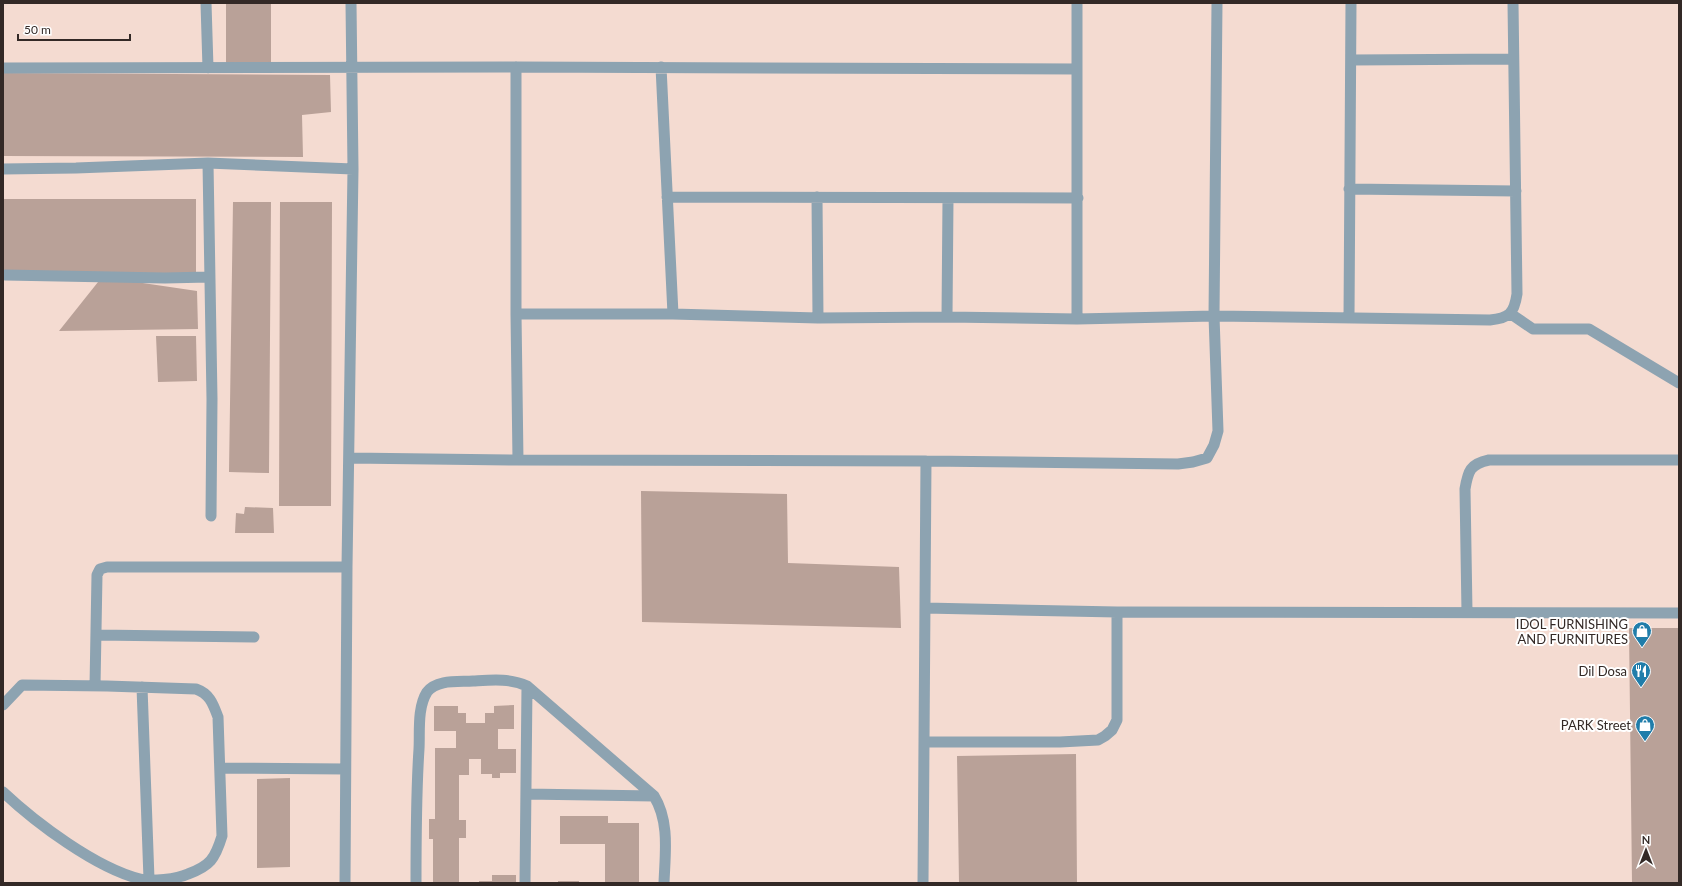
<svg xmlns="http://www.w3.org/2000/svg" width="1682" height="886" font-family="Lato,sans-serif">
<rect width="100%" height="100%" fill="#f4dbd1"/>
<!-- building -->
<path fill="#b9a198" d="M226 3H271V66L226 65Z
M3 73 330 75 331 112 302 115 303 157 3 156Z
M3 199H196V274L3 271Z
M233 202H271L269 473 229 472Z
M280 202H332L331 506H279Z
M102 277 197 291 198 329 59 331Z
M156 336H196L197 381 158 382Z
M641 491 787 494 788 563 899 567 901 628 642 622Z
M245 507 273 508 274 533H235L236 513 244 514Z
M1629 628H1679V883H1632Z
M514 705V729H498V749H516V773H500V778H492V774H481V759H469V775H459V820H466V838H459V883H433V839H429V819H435V748H456V731H434V706H458V713H466V723H485V713H494V706Z
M1076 754 1077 883H959L957 756Z
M290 778V867L257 868V779Z
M560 816H608V823H639V883H605V844H560Z
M492 875H516V883H479V881H492Z
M558 881H579V883H558Z"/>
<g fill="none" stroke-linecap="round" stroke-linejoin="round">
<!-- minor -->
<path stroke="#8da3b1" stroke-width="11" d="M206 3 208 68
M1077 3V319
M1351 60 1513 59
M516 67V314L518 460
M661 67 673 314
M3 68 516 67 1077 69
M208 163 212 399 211 516
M3 169 76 168 208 163 353 169
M1349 189 1516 191
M667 197 1078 198
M817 197 818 318
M5 275 165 278 209 277
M516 314H673L818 318 947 317 1077 319 1214 316 1490 320C1509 318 1514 314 1517 294L1513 3
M1511 314 1533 329H1589L1679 383
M947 317 948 199
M1349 318 1351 3
M350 458 518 460 926 461 1178 464 1193 462 1207 458 1214 445 1218 431 1214 316 1217 3
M925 608 1117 612 1679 613
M1467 612 1465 489C1468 471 1470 464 1489 460H1679
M96 635 254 637
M95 686 97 575 100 569 107 567H347
M142 687 149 879
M3 705 22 685 107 686 196 689C210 694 213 704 218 717L222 836C215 859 210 866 188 874 177 879 151 882 140 879 96 868 36 823 3 792
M924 742H1060L1098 740 1105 736 1112 730 1117 720V612
M220 768 345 769
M526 794 654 796
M345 883 347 567 353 169 351 3
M416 883C416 838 416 794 419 749 420 732 417 708 427 692 437 679 459 682 473 681 491 680 510 678 527 686L654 796C670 822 665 854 664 883
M525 883 527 686
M923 883 926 461"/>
</g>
<!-- icons -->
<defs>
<g id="shop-pin" transform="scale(1)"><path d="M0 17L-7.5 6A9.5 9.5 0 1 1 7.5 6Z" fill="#207daa" stroke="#fff"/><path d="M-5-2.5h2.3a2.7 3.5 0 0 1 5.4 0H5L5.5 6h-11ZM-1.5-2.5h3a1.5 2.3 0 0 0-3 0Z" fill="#fff"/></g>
<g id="restaurant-pin" transform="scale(1)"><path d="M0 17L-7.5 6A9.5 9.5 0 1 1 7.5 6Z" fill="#207daa" stroke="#fff"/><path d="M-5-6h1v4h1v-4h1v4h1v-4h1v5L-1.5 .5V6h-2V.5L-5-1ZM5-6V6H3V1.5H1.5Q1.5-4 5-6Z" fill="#fff"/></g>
</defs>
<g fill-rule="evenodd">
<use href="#shop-pin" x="1642" y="631"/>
<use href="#restaurant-pin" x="1641" y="671"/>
<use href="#shop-pin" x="1645" y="725"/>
</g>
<g text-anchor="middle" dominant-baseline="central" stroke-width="4" stroke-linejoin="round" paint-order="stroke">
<!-- poi labels -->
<g font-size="13" fill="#332926" stroke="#fff" text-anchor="end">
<text x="1628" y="624">IDOL FURNISHING<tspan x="1628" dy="15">AND FURNITURES</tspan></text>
<text x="1627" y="671">Dil Dosa</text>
<text x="1631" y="725">PARK Street</text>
</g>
</g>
<!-- border -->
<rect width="1682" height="886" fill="none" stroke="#332926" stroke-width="8"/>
<!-- north arrow -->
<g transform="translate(1646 850)" stroke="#ffffff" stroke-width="3" paint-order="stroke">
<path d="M0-3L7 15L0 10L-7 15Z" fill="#332926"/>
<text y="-6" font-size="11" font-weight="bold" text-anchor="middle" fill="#332926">N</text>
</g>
<!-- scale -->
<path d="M18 34v6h112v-6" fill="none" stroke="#332926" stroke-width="2"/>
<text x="24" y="34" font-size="12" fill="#332926" stroke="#ffffff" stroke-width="3" paint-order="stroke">50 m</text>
</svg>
